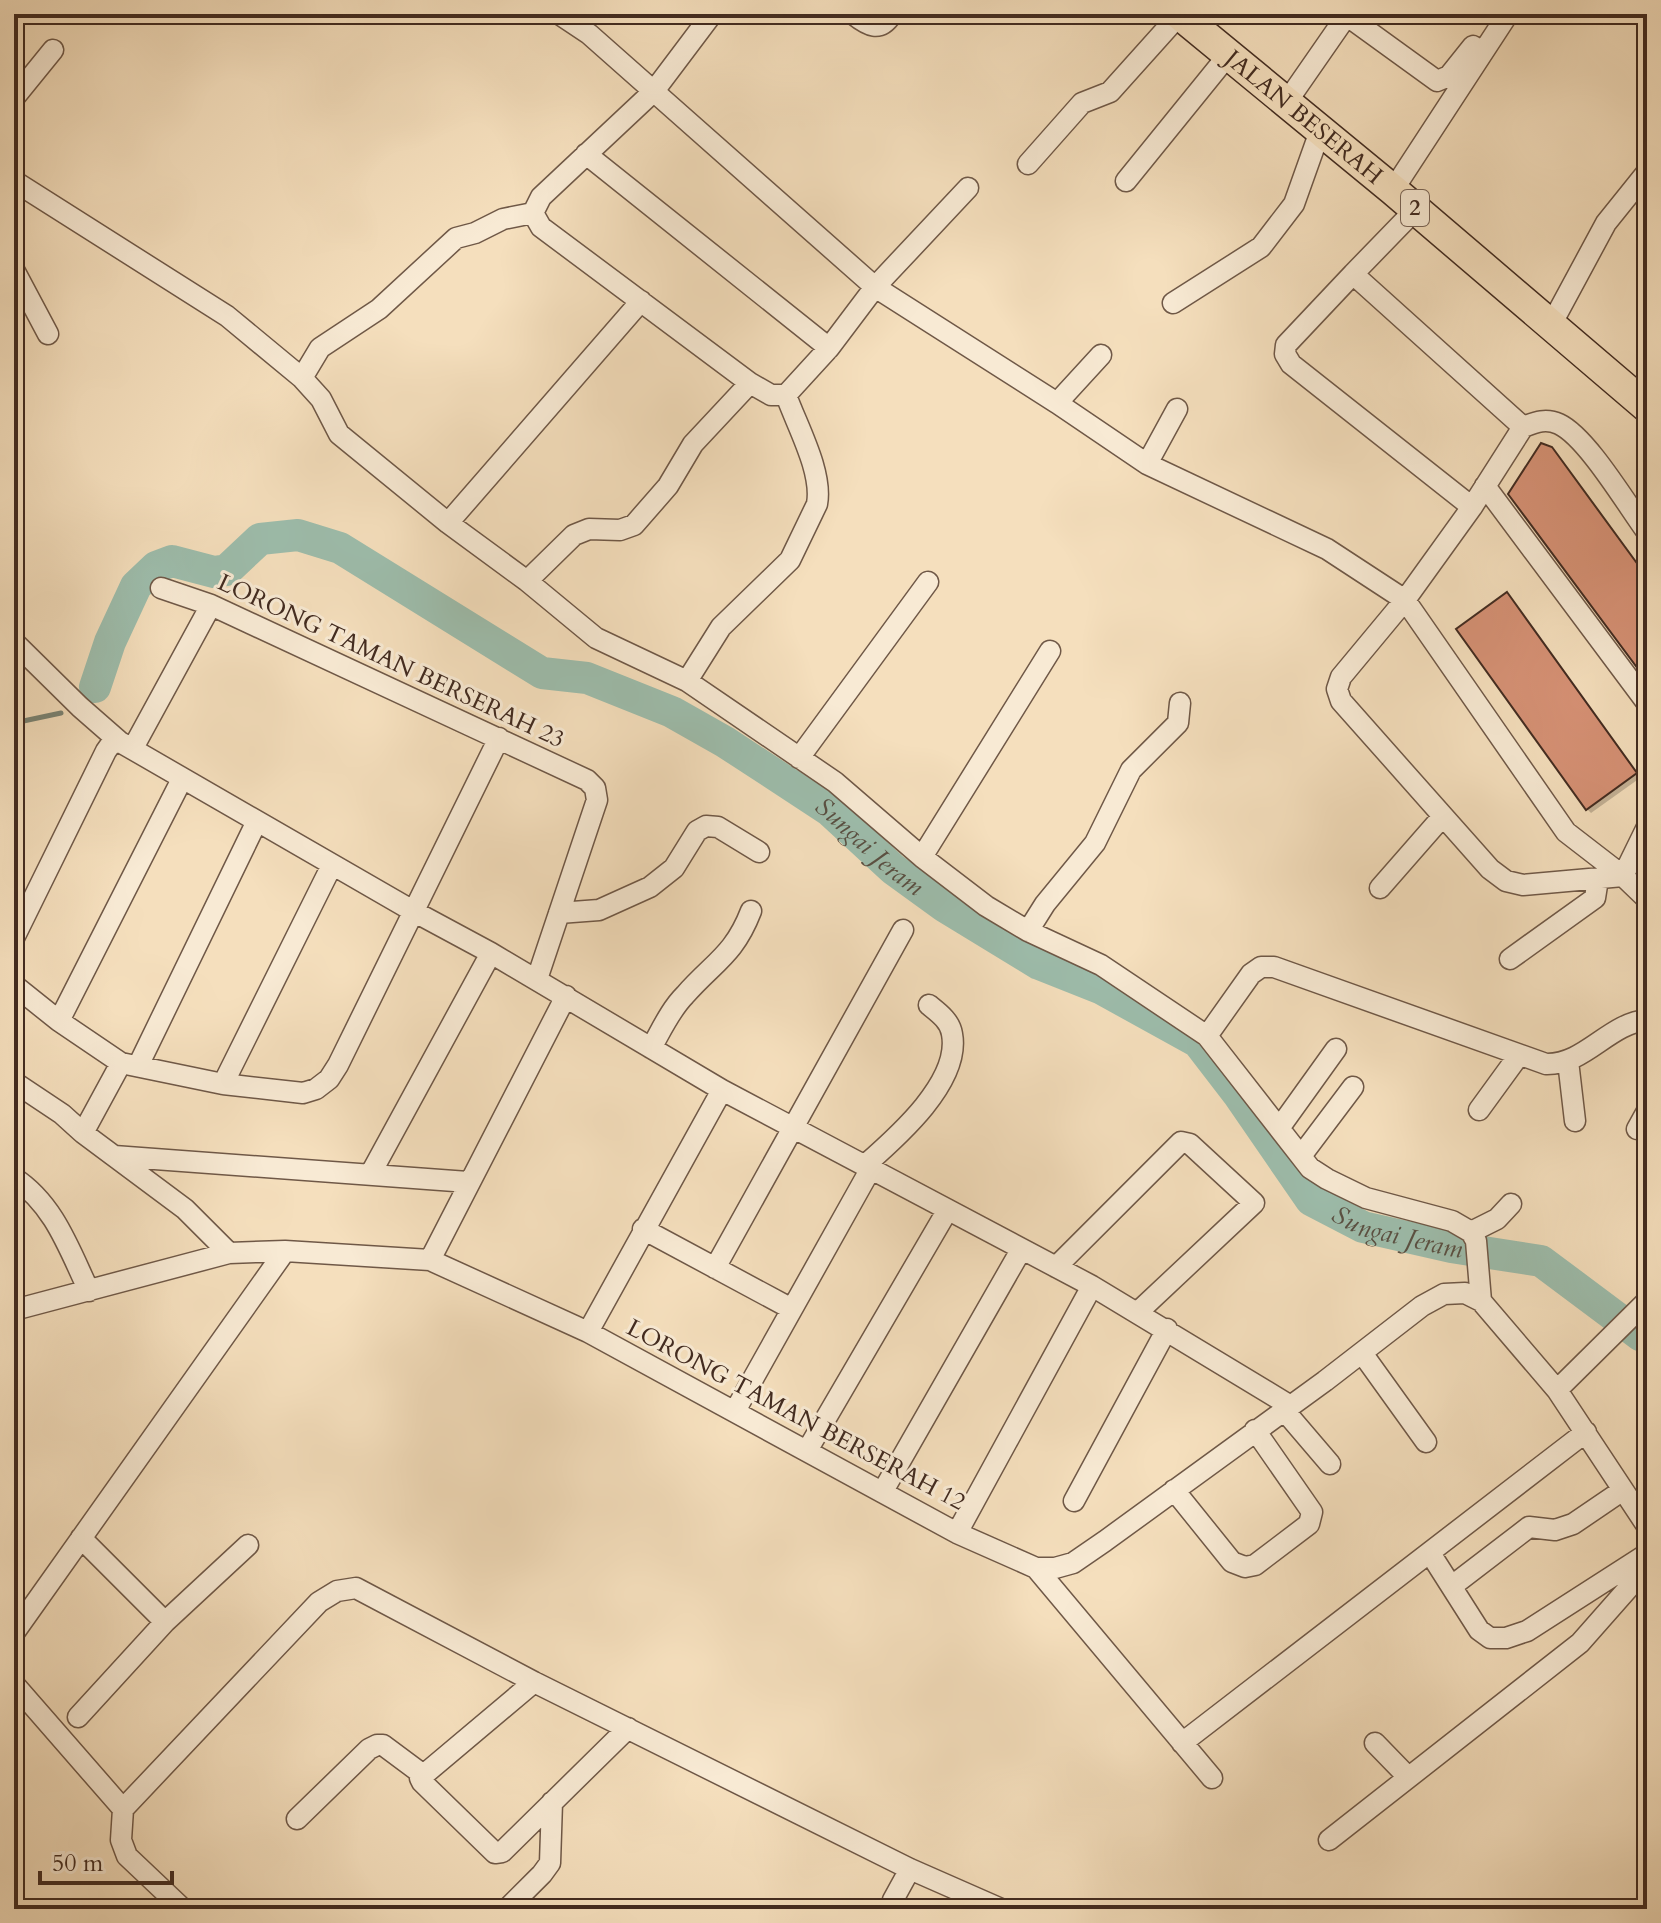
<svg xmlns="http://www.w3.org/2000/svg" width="1661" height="1923" font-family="Cardo,serif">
<rect width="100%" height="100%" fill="#f5dfbd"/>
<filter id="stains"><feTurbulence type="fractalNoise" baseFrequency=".0025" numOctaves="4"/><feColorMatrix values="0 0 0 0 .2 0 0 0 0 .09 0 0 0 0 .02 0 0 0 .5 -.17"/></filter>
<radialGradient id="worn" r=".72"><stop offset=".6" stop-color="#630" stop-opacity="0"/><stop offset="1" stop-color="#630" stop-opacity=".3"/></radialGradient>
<!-- shadow -->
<path fill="#0003" d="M1551 449 1561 459 1647 576V678Z
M1511 599 1640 778 1591 813 1587 809Z"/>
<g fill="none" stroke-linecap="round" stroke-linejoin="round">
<!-- stream -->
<path stroke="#798374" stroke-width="5" d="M14 723 61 713"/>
<!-- river -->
<path stroke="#9dbdac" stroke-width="32" id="s1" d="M95 687 110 642 136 586 156 567 172 561 214 572 227 570 260 539 298 535 340 548 542 673 587 678 672 712 725 742 829 810 893 869 944 906 1039 964 1102 989 1198 1042 1238 1094 1311 1200 1363 1227 1451 1247 1541 1261 1640 1335 1647 1338"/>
</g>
<!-- building -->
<path fill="#d69175" stroke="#422b20" stroke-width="2" d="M1541 443 1552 447 1647 577V681L1508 494Z
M1507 592 1637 773 1586 810 1456 629Z"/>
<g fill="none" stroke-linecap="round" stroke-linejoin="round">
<!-- minor casing -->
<g stroke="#6f5847" stroke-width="23">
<path id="minor" d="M559 14 589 34 875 287 1057 403 1147 464 1327 549 1405 600 1566 832 1623 876 1647 899
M853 14C868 26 880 33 892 14
M14 98 53 50
M1286 103 1345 18H1350L1437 81 1449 76 1473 46 1483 52
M586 154 829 348
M1028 164 1082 103 1110 92 1180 14
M14 181 227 316 302 378 321 399 339 434 448 523 527 581 596 638 687 681 835 782 922 857 986 906 1028 931 1101 965 1207 1036 1310 1168 1327 1179 1366 1198 1452 1221 1471 1232 1476 1241 1481 1301 1557 1390 1647 1526
M1126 181 1229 54
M1393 190 1508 14
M1416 209 1353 274 1523 427
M533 213 541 227 750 383 771 395H786L829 348 875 287 968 188
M533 213 541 197 654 91 712 14
M14 270 48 334
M1353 274 1286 345 1285 354 1291 364 1472 507
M1173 303 1261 247 1294 204 1320 131
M1551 325 1606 223 1647 172
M302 378 320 348 379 309 456 238 475 233 503 219 533 213
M1057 403 1101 355
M1523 427 1472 507 1405 600 1341 677 1337 689 1341 701 1490 869 1506 881 1523 885 1623 876 1647 827
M1523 427C1536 422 1546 418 1559 424 1587 437 1627 505 1647 532
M1147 464 1177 409
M1485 486 1647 703
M448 523 641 301
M527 581 574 535 589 529 620 530 634 525 668 486 693 444 750 383
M161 588 211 605 587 780 595 788 597 800 537 979
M14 642 80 707 120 742
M687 681 721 627 790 560 817 504C823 472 797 426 786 395
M133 748 211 605
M799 758 928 582
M922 857 1050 651
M1380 888 1443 816
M559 913 599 910 650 887 674 868 697 831 706 826 718 827 759 852
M1028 931 1045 904 1095 843 1131 770 1178 723 1180 703
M14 938 106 751 111 744 120 742 413 911 491 953 722 1090 1092 1286 1289 1405
M1510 959 1595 898 1598 879
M14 985 59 1021 121 1063 223 1084 303 1093 316 1089 329 1079 338 1065 499 738
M59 1021 182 779
M1207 1036 1251 974 1261 967H1274L1546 1064C1585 1065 1609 1023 1647 1020
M651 1048C661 1031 670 1010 685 995 714 962 734 955 751 911
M1568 1061 1575 1121
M138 1066 257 821
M14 1082 62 1114 83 1133 185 1209 229 1253
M223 1084 332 865
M1479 1110 1519 1055
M1280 1127 1336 1049
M1637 1129 1647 1111
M83 1133 121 1063
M114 1156 468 1182
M1301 1156 1353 1087
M864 1166C896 1138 961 1082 952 1034 950 1021 939 1013 929 1005
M371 1173 491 953
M14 1178C54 1204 69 1249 89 1291
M643 1229 790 1308
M1471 1232 1497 1219 1511 1204
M430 1260 566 996
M1056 1267 1181 1142 1190 1144 1254 1203 1138 1312
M715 1268 903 930
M14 1310 229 1253 285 1251 430 1260 588 1332 957 1533 1036 1568H1055L1073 1563 1105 1541 1325 1381 1422 1306 1444 1294 1465 1293 1481 1301
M588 1332 722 1090
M1362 1353 1426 1442
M1557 1390 1647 1301
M1283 1409 1330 1464
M735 1411 870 1170
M808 1449 947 1211
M1174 1490 1232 1562 1245 1567 1255 1565 1309 1524 1312 1512 1255 1430
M883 1491 1021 1250
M1074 1501 1167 1329
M957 1533 1092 1286
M1430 1553 1479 1630 1490 1638H1506L1527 1631 1647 1554
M1036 1568 1212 1778
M1452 1586 1529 1527 1555 1530 1573 1524 1623 1490
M165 1622 248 1545
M14 1633 285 1251
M534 1682 420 1778 422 1782 495 1853 502 1852 628 1728
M14 1684 123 1809
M78 1717 165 1622 81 1538
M1182 1743 1586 1432
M1375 1743 1408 1777
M297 1819 369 1749 377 1745H383L422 1774
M1329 1840 1580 1643 1647 1567
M183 1909 127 1856 121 1840 123 1809 319 1602 337 1591 356 1588 534 1682 910 1869 1001 1909
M507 1909 542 1874 550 1863 552 1802
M891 1909 893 1900 910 1869"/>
</g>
<!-- highway casing -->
<g stroke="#422b20" stroke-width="33">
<g id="highway">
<path id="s2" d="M1179 14 1393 190 1647 407"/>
</g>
</g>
<!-- minor -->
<use href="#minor" stroke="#f8ead4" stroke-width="20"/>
<!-- highway -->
<use href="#highway" stroke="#f5dfbd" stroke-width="30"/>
</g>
<g text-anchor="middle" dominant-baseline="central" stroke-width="6" stroke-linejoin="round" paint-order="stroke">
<!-- shield labels -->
<rect fill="#f8ead4" stroke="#796456" stroke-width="2" x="1401" y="190" width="28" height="36" rx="6"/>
<g font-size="22" font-weight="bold" fill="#422b20">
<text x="1415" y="208">2</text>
</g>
<!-- street labels -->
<g font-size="24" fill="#422b20" stroke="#f8ead4">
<text stroke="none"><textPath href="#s2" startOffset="162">JALAN BESERAH</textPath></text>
<text transform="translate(391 661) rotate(25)">LORONG TAMAN BERSERAH 23</text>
<text transform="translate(796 1415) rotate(28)">LORONG TAMAN BERSERAH 12</text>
</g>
<!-- water labels -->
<g font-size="26" font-style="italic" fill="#595043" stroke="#f8ead4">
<text stroke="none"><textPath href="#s1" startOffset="952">Sungai Jeram</textPath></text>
<text stroke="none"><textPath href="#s1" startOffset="1624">Sungai Jeram</textPath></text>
</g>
</g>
<!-- margin -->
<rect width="1661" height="1923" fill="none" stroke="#f5dfbd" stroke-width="48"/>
<rect x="16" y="16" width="1629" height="1891" fill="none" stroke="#422b20" stroke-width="4"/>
<rect x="24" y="24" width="1613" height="1875" fill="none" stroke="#422b20" stroke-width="2"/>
<!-- scale -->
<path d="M40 1871v12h132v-12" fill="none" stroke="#422b20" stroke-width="4"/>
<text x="52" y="1871" font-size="24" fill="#422b20" stroke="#f8ead4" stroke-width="6" paint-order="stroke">50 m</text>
<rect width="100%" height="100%" filter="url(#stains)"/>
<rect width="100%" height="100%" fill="url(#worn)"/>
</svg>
